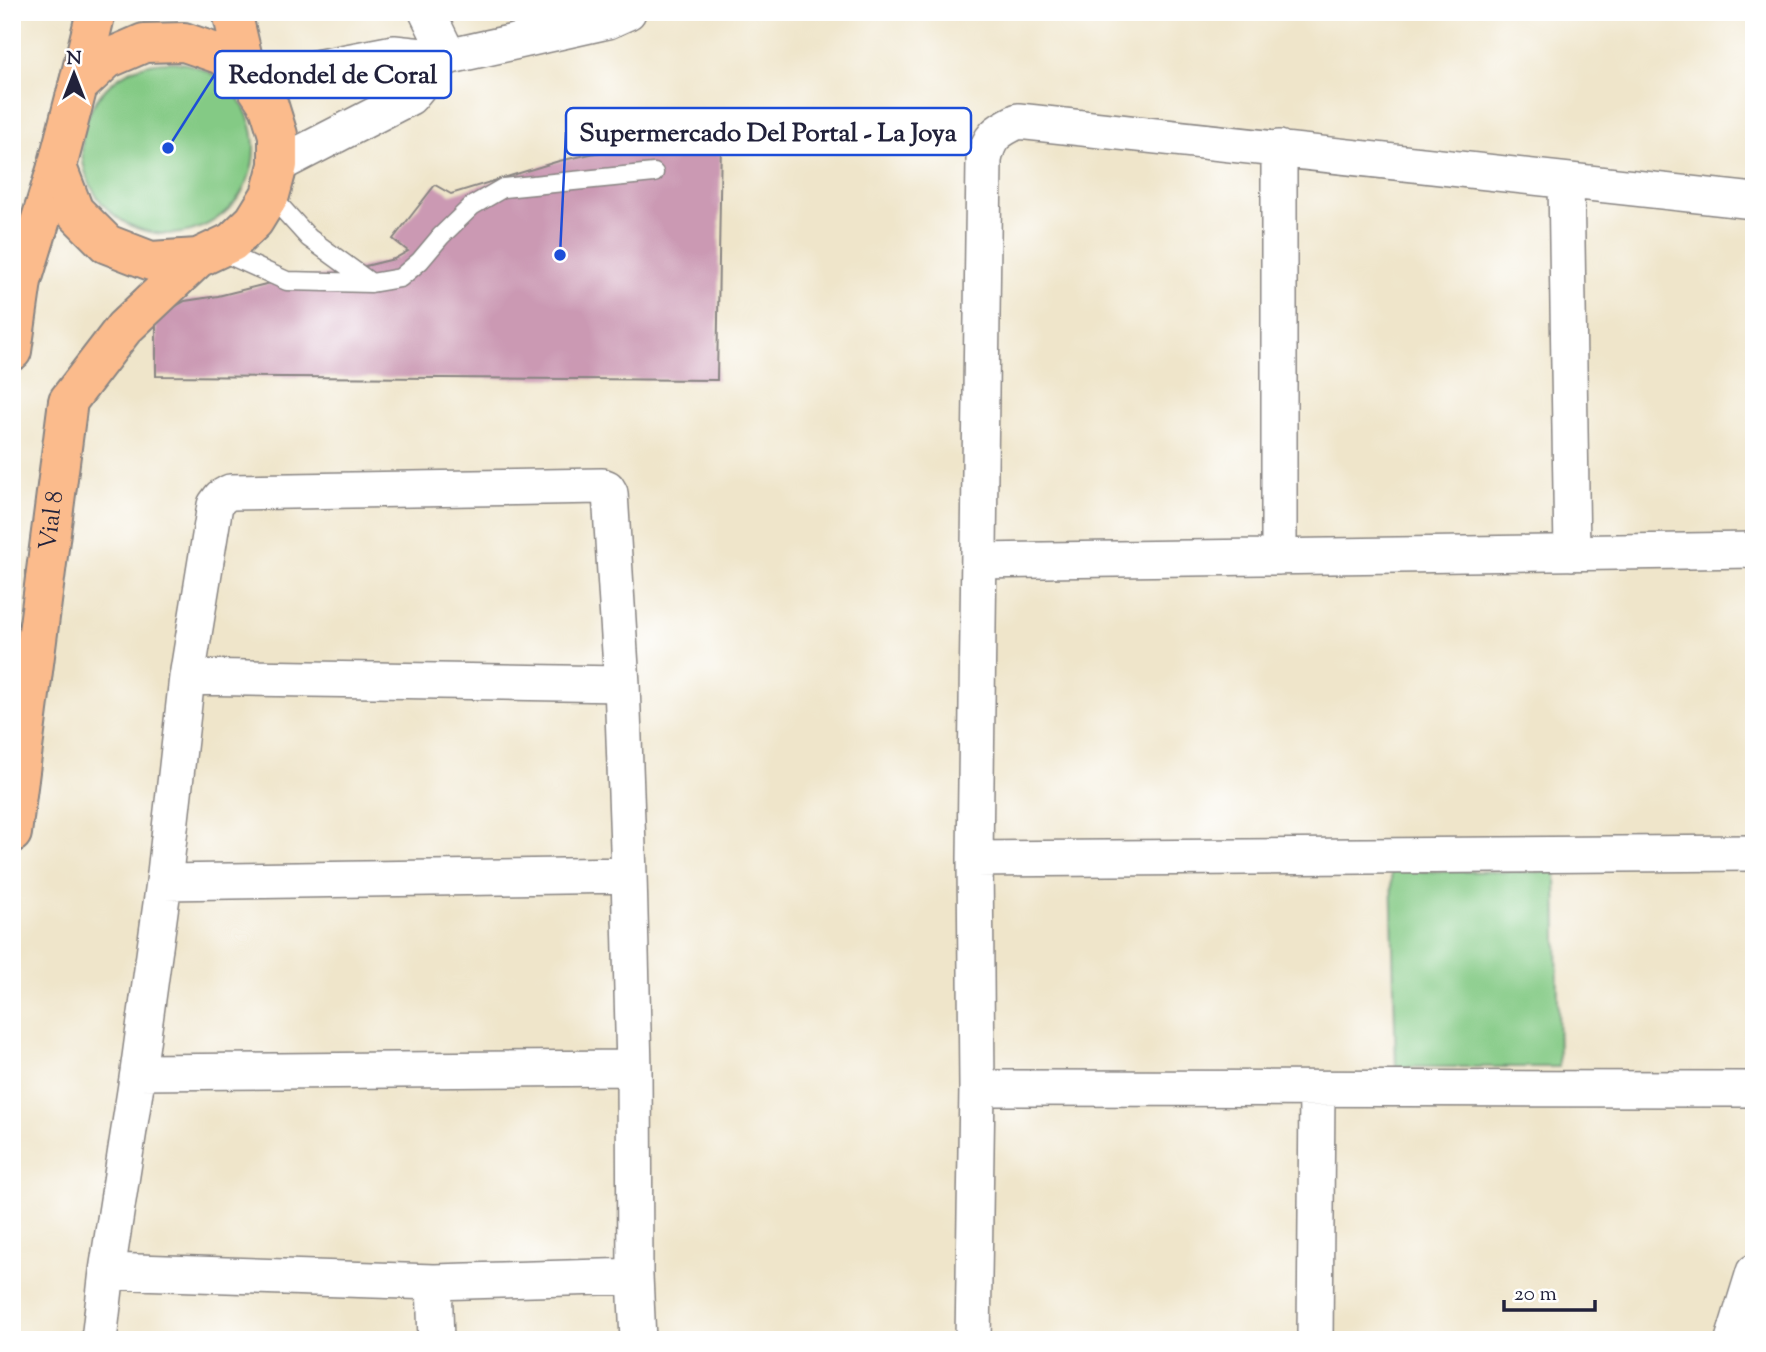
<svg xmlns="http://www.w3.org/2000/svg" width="1766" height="1352" font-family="'Sorts Mill Goudy',serif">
<rect width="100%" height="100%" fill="#fff"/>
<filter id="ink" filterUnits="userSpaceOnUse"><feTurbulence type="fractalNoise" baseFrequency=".0143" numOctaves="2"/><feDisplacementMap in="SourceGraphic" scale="14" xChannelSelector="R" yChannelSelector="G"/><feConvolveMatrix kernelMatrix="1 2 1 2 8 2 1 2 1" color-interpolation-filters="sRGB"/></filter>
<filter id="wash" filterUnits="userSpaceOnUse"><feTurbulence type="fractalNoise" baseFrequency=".00686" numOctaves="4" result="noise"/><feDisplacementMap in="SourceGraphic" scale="28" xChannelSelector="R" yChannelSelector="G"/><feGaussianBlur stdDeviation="1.57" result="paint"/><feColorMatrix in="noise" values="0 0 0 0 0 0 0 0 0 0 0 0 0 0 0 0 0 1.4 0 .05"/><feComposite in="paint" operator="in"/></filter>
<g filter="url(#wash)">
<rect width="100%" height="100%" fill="#efe5ca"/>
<!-- green -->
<path fill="#84ca85" stroke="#537660" stroke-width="2" d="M82 148a86 86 0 1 1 172 0a86 86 0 1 1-172 0Z
M1391 871 1556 872 1559 1067H1396Z"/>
<g id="blocks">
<!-- building -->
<path fill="#cb99b3" d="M721 137 717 380 156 376V323L171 309 185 301 218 296 266 284 337 273 394 259 408 251 393 239 435 185 451 194 559 161 663 138Z"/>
</g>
</g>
<g filter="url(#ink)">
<use href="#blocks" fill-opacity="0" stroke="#888482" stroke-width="2"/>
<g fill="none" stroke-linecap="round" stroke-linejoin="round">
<!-- service casing -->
<g stroke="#888482" stroke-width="21">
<path id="service" d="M270 195 309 238 371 283
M218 250 287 281 371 283 400 278 420 261 441 236 472 206 503 188 654 173"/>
</g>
<!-- minor casing -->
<g stroke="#888482" stroke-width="38">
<path id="minor" d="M427 12 449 57
M253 80 394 53 442 58 608 21 628 12
M1279 148V557
M278 165 410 97 442 58
M1566 181 1572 553
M979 561 1754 550
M187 677 622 684
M975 859 1754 853
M164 882 629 875
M138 1072 634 1068
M977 1088 1754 1089
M107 1271 434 1282 635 1276
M434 1282 436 1340
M99 1340 107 1271 138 1072 164 882 187 677 215 505 221 497 230 492 602 486 607 488 610 493 622 684 629 875 634 1068 635 1276 638 1340
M973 1340 977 1088 975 859 984 160C989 136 997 131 1018 121L1754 201
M1315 1340 1317 1089
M1733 1340 1754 1272"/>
</g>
<!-- primary casing -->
<g stroke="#888482" stroke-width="42">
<g id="primary">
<path d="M232 12 246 71"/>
<path d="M78 86 96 12"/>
<path d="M12 351 22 281 57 167"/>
<path id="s1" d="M12 833 68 401 124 328 198 258 232 242 254 221 270 195 278 165V135L269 106 246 71 222 55 184 42 144 43 107 59 78 86 57 167 74 211 107 244 151 261 198 258"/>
</g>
</g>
<!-- service -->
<use href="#service" stroke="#fff" stroke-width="18"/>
<!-- minor -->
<use href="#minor" stroke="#fff" stroke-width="35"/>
<!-- primary -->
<use href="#primary" stroke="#fbbb8c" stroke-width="38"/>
</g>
</g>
<g text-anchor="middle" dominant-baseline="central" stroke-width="5" stroke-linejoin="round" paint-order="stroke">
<!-- street labels -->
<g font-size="24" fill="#22223b" stroke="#fff">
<text stroke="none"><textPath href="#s1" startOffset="315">Vial 8</textPath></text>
</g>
</g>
<!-- callouts -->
<path fill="none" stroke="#1d4ed8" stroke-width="2.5" d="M168 148L215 74M560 255L566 132"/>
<g fill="#1d4ed8" stroke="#fff" stroke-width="2.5">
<circle cx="168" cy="148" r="7"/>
<circle cx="560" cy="255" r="7"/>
</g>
<g fill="#fff" stroke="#1d4ed8" stroke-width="2.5">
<rect x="215" y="51" width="236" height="47" rx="7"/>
<rect x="566" y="108" width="405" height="47" rx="7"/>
</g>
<g font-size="26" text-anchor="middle" font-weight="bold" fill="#22223b">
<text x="333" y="83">Redondel de Coral</text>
<text x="768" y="141">Supermercado Del Portal - La Joya</text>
</g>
<!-- margin -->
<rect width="1766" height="1352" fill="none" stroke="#fff" stroke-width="42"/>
<!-- north arrow -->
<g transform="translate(74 74)" stroke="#ffffff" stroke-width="5" paint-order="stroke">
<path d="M0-5L12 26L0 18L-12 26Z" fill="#22223b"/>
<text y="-10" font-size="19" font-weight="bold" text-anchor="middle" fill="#22223b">N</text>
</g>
<!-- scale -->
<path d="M1504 1300v10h91v-10" fill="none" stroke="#22223b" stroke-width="3.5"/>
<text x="1514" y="1300" font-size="21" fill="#22223b" stroke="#ffffff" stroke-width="5" paint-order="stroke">20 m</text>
</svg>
